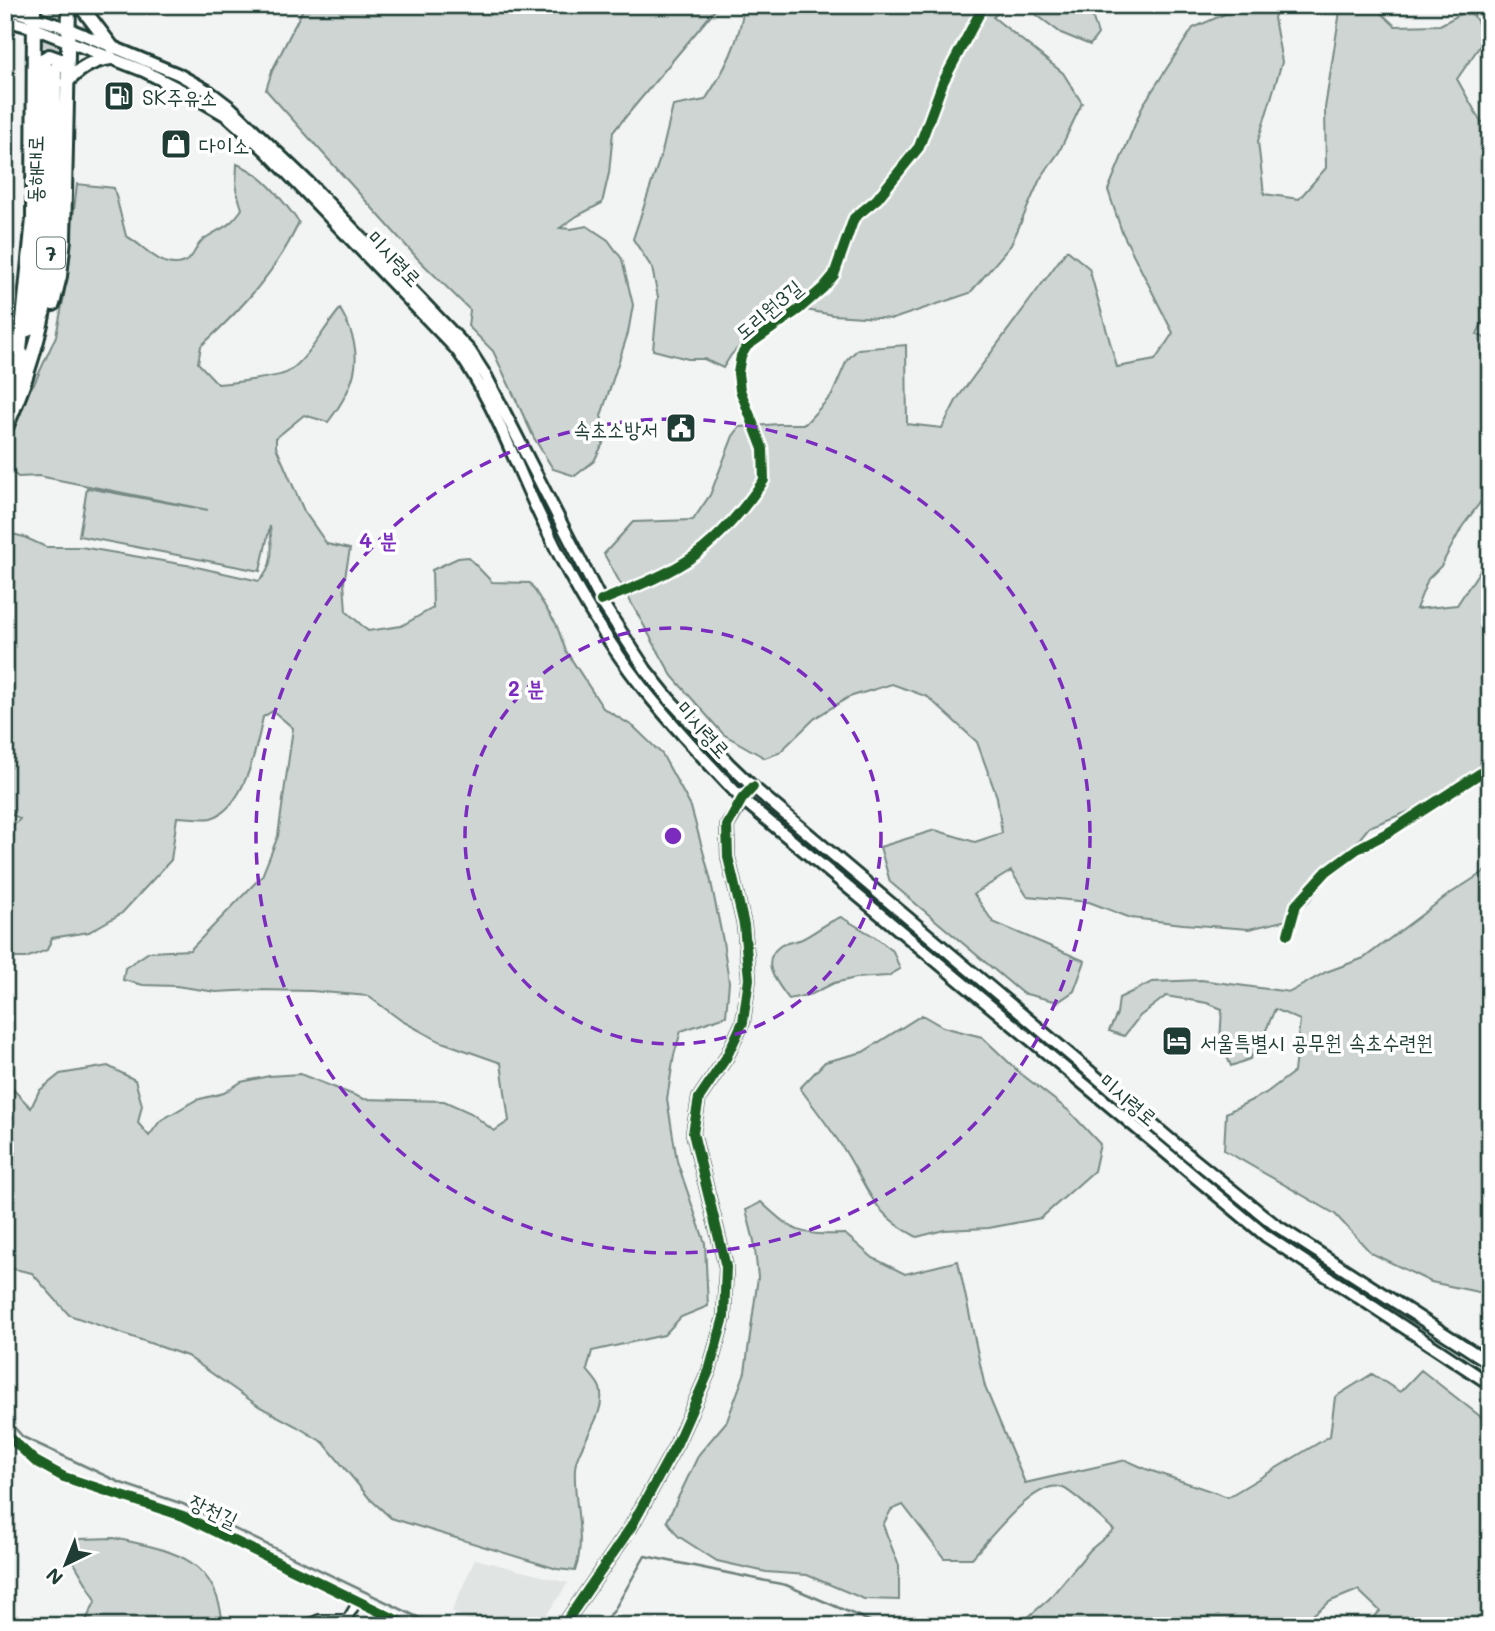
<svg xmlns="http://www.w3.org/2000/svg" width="1495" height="1631" font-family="Mali,'Poor Story',sans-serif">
<rect width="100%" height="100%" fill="#f2f3f3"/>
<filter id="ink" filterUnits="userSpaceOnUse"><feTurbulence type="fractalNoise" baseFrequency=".0143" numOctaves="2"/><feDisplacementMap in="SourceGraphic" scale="14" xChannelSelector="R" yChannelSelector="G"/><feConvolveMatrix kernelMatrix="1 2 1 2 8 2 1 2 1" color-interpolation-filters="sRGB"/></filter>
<g filter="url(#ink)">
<!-- built -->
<path fill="#e0e4e3" d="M475 1559 568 1583 539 1626H478L452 1611Z"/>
<!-- green -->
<path fill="#ced5d3" stroke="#768984" stroke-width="2" d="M305 5H719L613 132 609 173 602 203 577 216 560 228 571 229 587 226 608 240 622 259 633 305 628 333 601 416 607 436 594 461 575 476 553 469 534 438 493 351 468 326 470 310 419 260 266 90 272 71Z
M744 5H1008L993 17 1063 73 1082 103 1059 152 1040 179 1011 245 970 293 893 319 833 315 795 308 770 314 731 355 723 368 704 359H688L653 350 658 297 652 268 633 239 662 152 673 106 705 100C725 70 740 41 744 5Z
M1010 5H1106L1092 15 1098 34 1090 45 1061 33 1026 7Z
M1245 5H1278L1274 18 1282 62 1258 141 1264 194 1299 199 1326 168 1325 108 1340 11 1349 5H1373L1395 26 1440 25 1470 9 1486 37 1457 79 1481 122 1490 121V308L1477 334 1490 341V489L1462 527 1441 566 1428 579 1416 609 1457 605 1490 555V763L1415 809 1369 827 1309 901 1287 920 1249 929 1183 924 1131 918 1089 902 1027 896 1011 871 974 894 993 922 1085 961 1074 991 1058 1002 1022 993 890 882 880 847 935 830 975 842 1002 833 997 797 977 742 928 697 892 684 849 697 815 718 779 753 765 758 723 734 672 676 604 554 633 522 693 520 710 495 733 436 740 427 778 424H805L832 395 847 360 858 349 906 345 907 424 942 428 957 399 1067 250 1089 268 1117 367 1155 360 1173 333 1122 232 1108 190 1143 105 1193 28Z
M237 164C264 174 282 200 299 222 278 270 240 311 201 346L198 363 218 384C230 383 281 377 288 372 308 359 324 328 340 309 366 353 358 383 328 422L304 415 276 438V447L304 511 327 544 350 549 344 582 346 611 368 631 401 626 433 608 432 570 458 558 468 557 492 582 530 583 556 624 566 651 603 708 634 727 662 754 691 807 710 877 723 941 729 982 726 1016 681 1031 674 1055 667 1099 677 1161 705 1243 708 1306 681 1317 664 1335 592 1351 587 1370C591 1375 598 1382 600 1388 608 1415 577 1444 575 1469 573 1504 587 1537 575 1571L557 1569 391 1518 369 1498 324 1443 296 1426 260 1407 187 1356 69 1315 32 1273 5 1267V1081L31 1108 39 1091 60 1074 108 1066 135 1080 142 1105 138 1123 149 1136 160 1121 196 1100 224 1093 241 1082 269 1076 300 1074 364 1099 444 1101 471 1113 494 1131 509 1121 501 1063 439 1041 402 1021 368 996 312 991 257 990 216 992 176 986 143 985 123 980 125 968 149 952 190 950 262 876 278 836 293 728 273 711 263 717C257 746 245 808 211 818 202 820 187 817 177 817L171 860 122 913 89 932 52 938 47 950 26 958H5V834L20 819 5 810V532L24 537 46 547H81L192 566 259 581C275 567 272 545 270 526L260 571 79 536 87 488 208 510 39 476 18 477 6 467V445L20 405 35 382 56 336 64 296 77 184 114 188 126 236C145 245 164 275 188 260 195 255 196 244 204 239 222 227 229 228 242 209L236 189Z
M1490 868V1291L1478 1292 1431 1282 1371 1253 1335 1214 1224 1150 1226 1113 1266 1093 1294 1072 1300 1020 1275 1009 1263 1037 1250 1059 1231 1066 1220 1041 1222 1009 1207 1003 1166 996 1140 1016 1124 1036 1109 1031 1117 1014 1119 998 1152 982 1201 980 1290 992 1326 972 1364 958 1448 895Z
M841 917 875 937 893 951 900 969 888 976 856 978 834 983 812 994 789 999C778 984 758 962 780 946 786 942 795 942 802 939 815 933 825 923 841 917Z
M922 1015 943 1027 982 1037 1020 1073 1069 1111 1100 1144 1094 1171 1041 1218 989 1228 944 1230 917 1237C871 1213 870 1191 845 1151 831 1129 815 1109 800 1088L825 1062 863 1052Z
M761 1202C795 1234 800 1235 845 1234L873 1258 905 1274 958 1261 985 1387 1025 1483 1126 1460 1146 1469 1228 1497 1330 1436 1335 1397 1372 1374 1400 1392 1421 1370 1490 1424V1626H1366L1380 1611 1358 1590 1331 1601 1298 1626H1035L1027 1618 1049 1599 1090 1550 1114 1530C1104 1521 1073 1492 1063 1488 1037 1476 988 1541 972 1558H944L903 1505 891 1510 883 1525 899 1566V1600L864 1599 807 1575 766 1572 717 1561 678 1536 667 1521 699 1454 727 1421 745 1372 758 1277 754 1241 746 1210Z
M114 1538C172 1551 217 1556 223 1626H83L96 1600 69 1554 80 1539Z"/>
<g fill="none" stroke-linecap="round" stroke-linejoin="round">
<!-- stream -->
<path stroke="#6d807b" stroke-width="2.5" d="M5 1417 23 1437 121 1483 183 1504 436 1626
M598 1626 613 1612 645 1556 786 1585 881 1626"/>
<!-- primary-tunnel -->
<path stroke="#c8cfcd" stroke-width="12" stroke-dasharray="12 6" stroke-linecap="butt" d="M55 5V68
M45 65 46 5"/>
<!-- street casing -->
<g stroke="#1f3d34" stroke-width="12">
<path id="street" d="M601 601C632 588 666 576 694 556 720 537 746 507 764 480L763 449 740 390 738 373 741 356 747 346 798 310 823 288 834 275 854 218 877 199 919 147 943 82 984 5
M1288 934 1296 905 1327 871 1357 849 1391 831 1490 767
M5 1433 35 1461 64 1477 183 1516 409 1626
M302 1626 319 1619H347L358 1601
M374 1626 380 1612"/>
</g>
<!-- secondary casing -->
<g stroke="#1f3d34" stroke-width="16">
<path id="secondary" d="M5 8 67 28 178 74 210 92 231 108 307 181 470 351 486 376 601 601 646 670 670 700 728 763 753 787 1185 1152 1274 1224 1490 1363
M5 20 34 28 144 71 193 96 227 116 265 150 457 350C495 402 515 465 543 522 570 579 603 637 642 687 673 726 707 762 742 799L1266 1236 1490 1384
M563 1626 631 1527 677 1443 709 1371 724 1317 726 1267 693 1133 699 1098 726 1058 743 1022 749 979 744 925 728 857 727 826 746 794"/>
</g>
<!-- primary casing -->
<g stroke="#1f3d34" stroke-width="18">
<path id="primary" d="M80 5 112 47
M36 66 40 61 49 56 60 60 66 67
M66 83C78 69 92 60 111 58
M53 304 60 276 64 239 69 5
M28 330C48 243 44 154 45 65
M19 361 33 219 34 5
M5 401 22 354
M5 430C25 385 41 336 48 287 58 216 54 141 55 69"/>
</g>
<!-- street -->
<use href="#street" stroke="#fff" stroke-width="7"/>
<!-- secondary -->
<use href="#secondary" stroke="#fff" stroke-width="10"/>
<!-- primary -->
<use href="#primary" stroke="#fff" stroke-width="12"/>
<!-- cycleway casing -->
<g stroke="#fff" stroke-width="15">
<path id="cycleway" d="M601 601C632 588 666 576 694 556 720 537 746 507 764 480L763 449 740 390 738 373 741 356 747 346 798 310 823 288 834 275 854 218 877 199 919 147 943 82 984 5
M1288 934 1296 905 1327 871 1357 849 1391 831 1490 767
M5 1433 35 1461 64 1477 183 1516 409 1626
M563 1626 631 1527 677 1443 709 1371 724 1317 726 1267 693 1133 699 1098 726 1058 743 1022 749 979 744 925 728 857 727 826 742 799 753 787"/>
</g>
<!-- cycleway -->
<use href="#cycleway" stroke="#1b5e20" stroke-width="10"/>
</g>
</g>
<!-- distance rings -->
<g fill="none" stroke="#7b2cbf" stroke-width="3.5" stroke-dasharray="12 9">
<circle cx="673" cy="836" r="208"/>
<circle cx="673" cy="836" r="417"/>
</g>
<!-- icons -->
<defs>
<g id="fuel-square" transform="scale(1.575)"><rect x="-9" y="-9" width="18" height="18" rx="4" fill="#1f3d34" stroke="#fff"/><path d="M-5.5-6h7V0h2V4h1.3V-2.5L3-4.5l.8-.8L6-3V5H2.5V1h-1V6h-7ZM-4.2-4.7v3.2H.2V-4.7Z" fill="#fff"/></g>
<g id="shop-square" transform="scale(1.575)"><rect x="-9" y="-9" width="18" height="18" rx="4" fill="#1f3d34" stroke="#fff"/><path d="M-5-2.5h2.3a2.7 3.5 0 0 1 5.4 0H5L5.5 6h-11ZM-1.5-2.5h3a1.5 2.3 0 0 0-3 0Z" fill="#fff"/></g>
<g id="civic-square" transform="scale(1.575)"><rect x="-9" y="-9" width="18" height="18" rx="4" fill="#1f3d34" stroke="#fff"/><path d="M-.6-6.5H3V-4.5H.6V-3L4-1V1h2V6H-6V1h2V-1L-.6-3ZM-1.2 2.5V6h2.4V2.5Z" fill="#fff"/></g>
<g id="hotel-square" transform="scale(1.575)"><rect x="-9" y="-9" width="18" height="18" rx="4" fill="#1f3d34" stroke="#fff"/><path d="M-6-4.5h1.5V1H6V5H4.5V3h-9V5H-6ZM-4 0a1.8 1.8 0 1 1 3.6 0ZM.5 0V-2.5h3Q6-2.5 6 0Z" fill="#fff"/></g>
</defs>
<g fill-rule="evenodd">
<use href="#fuel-square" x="119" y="96"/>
<use href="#shop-square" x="176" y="144"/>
<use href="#civic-square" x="681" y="428"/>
<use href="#hotel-square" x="1177" y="1041"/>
</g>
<g text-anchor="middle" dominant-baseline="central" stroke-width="7" stroke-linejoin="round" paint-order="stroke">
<!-- shield labels -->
<rect fill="#fff" stroke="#627771" stroke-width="2" x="37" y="237.5" width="28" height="31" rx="5"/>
<g font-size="19" font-weight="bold" fill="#1f3d34">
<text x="51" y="253">7</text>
</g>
<!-- poi labels -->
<g font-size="21" fill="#1f3d34" stroke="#fff" text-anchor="start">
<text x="142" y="96">SK주유소</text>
<text x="199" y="144">다이소</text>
<text x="658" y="428" text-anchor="end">속초소방서</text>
<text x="1200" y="1041">서울특별시 공무원 속초수련원</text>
</g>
<!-- street labels -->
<g font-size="21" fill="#1f3d34" stroke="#fff">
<text transform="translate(34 169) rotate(-89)">동해대로</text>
<text transform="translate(395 258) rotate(46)">미시령로</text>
<text transform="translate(768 309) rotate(-40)">도리원3길</text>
<text transform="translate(704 729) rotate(48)">미시령로</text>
<text transform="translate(1129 1099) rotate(40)">미시령로</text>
<text transform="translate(214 1510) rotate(25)">장천길</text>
</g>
</g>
<circle cx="673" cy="836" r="10" fill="#7b2cbf" stroke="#fff" stroke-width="3.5"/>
<g font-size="21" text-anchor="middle" font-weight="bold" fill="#7b2cbf" stroke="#fff" stroke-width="7" stroke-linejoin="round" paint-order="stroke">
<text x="378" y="548">4 분</text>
<text x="526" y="696">2 분</text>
</g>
<!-- margin -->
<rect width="1495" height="1631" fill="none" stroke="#fff" stroke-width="28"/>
<rect x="14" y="14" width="1467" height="1603" fill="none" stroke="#1f3d34" stroke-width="2.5" filter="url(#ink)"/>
<!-- north arrow -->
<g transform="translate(66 1564) rotate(223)" stroke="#ffffff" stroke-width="5" paint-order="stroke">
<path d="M0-5L12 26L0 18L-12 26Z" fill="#1f3d34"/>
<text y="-10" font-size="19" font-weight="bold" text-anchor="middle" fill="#1f3d34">N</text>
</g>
</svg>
